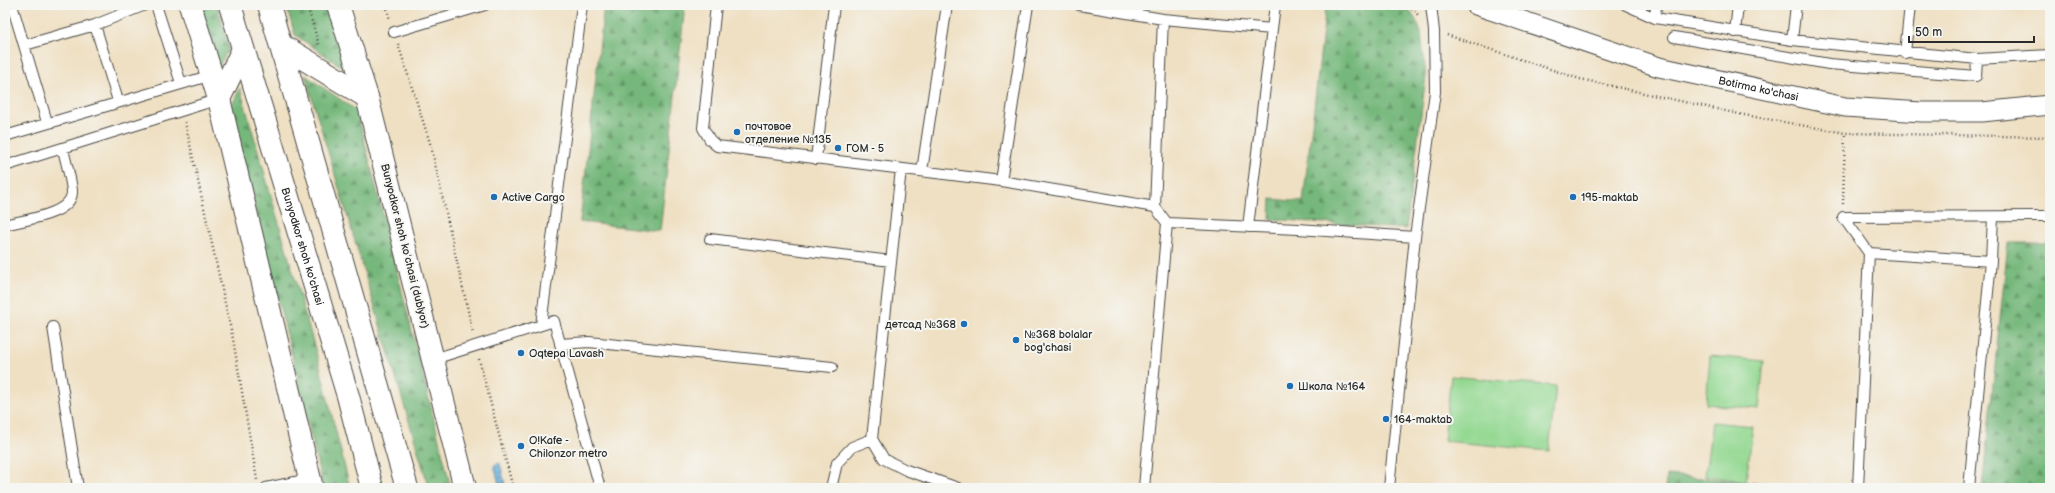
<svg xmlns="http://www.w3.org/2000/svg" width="2055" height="493" font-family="'Balsamiq Sans',sans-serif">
<defs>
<pattern id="forest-firs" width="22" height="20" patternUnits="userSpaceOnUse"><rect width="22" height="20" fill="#76b87b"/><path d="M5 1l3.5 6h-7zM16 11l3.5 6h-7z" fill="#619665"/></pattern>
<pattern id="water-rules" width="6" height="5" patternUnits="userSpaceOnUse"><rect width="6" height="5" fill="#61aedb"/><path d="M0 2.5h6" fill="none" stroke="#508eb2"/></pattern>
</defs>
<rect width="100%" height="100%" fill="#f6f6f2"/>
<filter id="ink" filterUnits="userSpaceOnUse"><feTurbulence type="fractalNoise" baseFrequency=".025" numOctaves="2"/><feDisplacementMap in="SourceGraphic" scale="8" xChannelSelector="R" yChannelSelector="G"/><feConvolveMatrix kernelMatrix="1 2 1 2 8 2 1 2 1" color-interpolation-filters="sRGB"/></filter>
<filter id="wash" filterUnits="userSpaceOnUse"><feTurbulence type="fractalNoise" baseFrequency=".012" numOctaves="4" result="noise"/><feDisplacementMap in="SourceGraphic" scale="16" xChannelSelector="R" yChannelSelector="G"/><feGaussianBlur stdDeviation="0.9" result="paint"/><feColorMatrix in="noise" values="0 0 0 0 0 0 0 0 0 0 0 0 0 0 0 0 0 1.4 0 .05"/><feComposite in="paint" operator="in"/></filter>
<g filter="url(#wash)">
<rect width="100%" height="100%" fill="#efe0c3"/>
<!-- green -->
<path fill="#93d891" stroke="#5f825e" d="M1710 356 1764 361 1759 409 1706 404Z
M1451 376 1556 386 1549 451 1444 441Z
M1712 422 1753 426 1746 481 1705 476Z"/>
<!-- forest -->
<path fill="url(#forest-firs)" stroke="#507253" d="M200 5H217L229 48 218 68Z
M286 5H330L351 73 295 35Z
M604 5H685L660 231 580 222Z
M1326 5H1395L1410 11 1417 22 1421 33 1426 76 1406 229 1270 219 1271 199 1303 202Z
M305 75 357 111 451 488H429Z
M240 88 318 359 350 488H323L297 375 230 109Z
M2008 243H2050V488H1982Z
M1667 475 1813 488H1665Z"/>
<!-- water -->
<path fill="url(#water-rules)" stroke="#466c83" d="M500 463 506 488H500L494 465Z"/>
</g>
<g filter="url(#ink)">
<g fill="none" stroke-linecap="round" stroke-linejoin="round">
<!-- service casing -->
<g stroke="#484642" stroke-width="12">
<path id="service" d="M12 5 47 122
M156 5 181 83
M716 5 703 128 710 140 717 146 1001 181
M1028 5 1001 181 1155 207 1167 223 1298 229 1415 237
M1079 5 1163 19 1272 29 1275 5
M1626 5 1655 18 1792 40 1977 59 2050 55
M1655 18 1656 5
M95 25 118 101
M394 32 485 5
M1735 32 1738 5
M1674 37 1829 64 1976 76 1977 59
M1792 40 1796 5
M25 45 95 25 145 5
M1905 53 1910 5
M5 136 212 75
M816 159 834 5
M5 166 219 99
M922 171 947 5
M1155 207 1163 19
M5 225C22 220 73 215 72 191 71 178 66 163 63 149
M1248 227 1272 29
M710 239 891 261
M1869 253 1991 261
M541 325 582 5
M53 327 78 488
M560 344 589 342 832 367
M434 359 554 321 600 488
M872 439 884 459 906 470 958 488
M266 488 310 479
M831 488 837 463 852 447 872 439 901 169
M1144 488 1167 223
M1389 488 1415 237 1435 92 1434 31 1431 5
M1858 488 1869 253 1843 217 2050 216
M1969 488 1991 261 1993 217"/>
</g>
<!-- minor casing -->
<g stroke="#484642" stroke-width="21">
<g id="minor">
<path id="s1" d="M1476 5 1659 67 1845 107 1922 112H1982L2050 105"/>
</g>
</g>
<!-- tertiary casing -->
<g stroke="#484642" stroke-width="24">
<path id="tertiary" d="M190 5 219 99 312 488
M338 5 367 97 465 488"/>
</g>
<!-- primary casing -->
<g stroke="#484642" stroke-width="24">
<g id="primary">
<path id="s2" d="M230 5 348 396 372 488"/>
<path d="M269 5 407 488"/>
<path d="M281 45 367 97"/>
<path d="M219 99 243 49"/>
</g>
</g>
<!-- path -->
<path stroke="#484642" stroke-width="2.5" stroke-dasharray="1 3" stroke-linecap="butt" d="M307 5 319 45
M386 5 390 20
M1409 5 1418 15
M1447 35 1580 79 1739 114 1845 133 2050 137
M398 44 431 146 473 333
M185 122 233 339 257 480
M1843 204 1845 133
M479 359 513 488"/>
<!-- service -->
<use href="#service" stroke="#fff" stroke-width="10"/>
<!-- minor -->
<use href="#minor" stroke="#fff" stroke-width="19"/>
<!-- tertiary -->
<use href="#tertiary" stroke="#fff" stroke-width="22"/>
<!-- primary -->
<use href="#primary" stroke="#fff" stroke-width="22"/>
</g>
</g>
<!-- markers -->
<g fill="#1f6fb2" stroke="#f6f6f2" stroke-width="1.5">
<circle cx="737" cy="132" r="4"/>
<circle cx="838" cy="148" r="4"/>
<circle cx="494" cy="197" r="4"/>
<circle cx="1573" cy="197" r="4"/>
<circle cx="964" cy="324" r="4"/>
<circle cx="1016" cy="340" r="4"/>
<circle cx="521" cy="353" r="4"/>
<circle cx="1290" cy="386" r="4"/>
<circle cx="1386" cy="419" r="4"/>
<circle cx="521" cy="446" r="4"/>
</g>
<g text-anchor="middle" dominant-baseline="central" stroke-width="4" stroke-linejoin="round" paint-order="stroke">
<!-- street labels -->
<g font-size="11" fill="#2b2b2b" stroke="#f6f6f2">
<text stroke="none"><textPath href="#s1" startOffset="295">Botirma ko'chasi</textPath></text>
<text stroke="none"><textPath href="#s2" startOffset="252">Bunyodkor shoh ko'chasi</textPath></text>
<text transform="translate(405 246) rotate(76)">Bunyodkor shoh koʻchasi (dublyor)</text>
</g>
<!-- poi labels -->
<g font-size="11" fill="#2b2b2b" stroke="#f6f6f2" text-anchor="start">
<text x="745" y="126">почтовое<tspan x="745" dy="13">отделение №135</tspan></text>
<text x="846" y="148">ГОМ - 5</text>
<text x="502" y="197">Active Cargo</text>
<text x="1581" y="197">195-maktab</text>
<text x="956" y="324" text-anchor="end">детсад №368</text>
<text x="1024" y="334">№368 bolalar<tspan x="1024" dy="13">bog'chasi</tspan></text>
<text x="529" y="353">Oqtepa Lavash</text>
<text x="1298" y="386">Школа №164</text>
<text x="1394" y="419">164-maktab</text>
<text x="529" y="440">O!Kafe -<tspan x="529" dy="13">Chilonzor metro</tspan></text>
</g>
</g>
<!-- margin -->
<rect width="2055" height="493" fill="none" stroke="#f6f6f2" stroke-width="20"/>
<!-- scale -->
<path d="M1909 36v6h125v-6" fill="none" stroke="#2b2b2b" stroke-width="2"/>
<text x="1915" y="36" font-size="12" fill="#2b2b2b" stroke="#f6f6f2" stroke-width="3" paint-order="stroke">50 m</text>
</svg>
